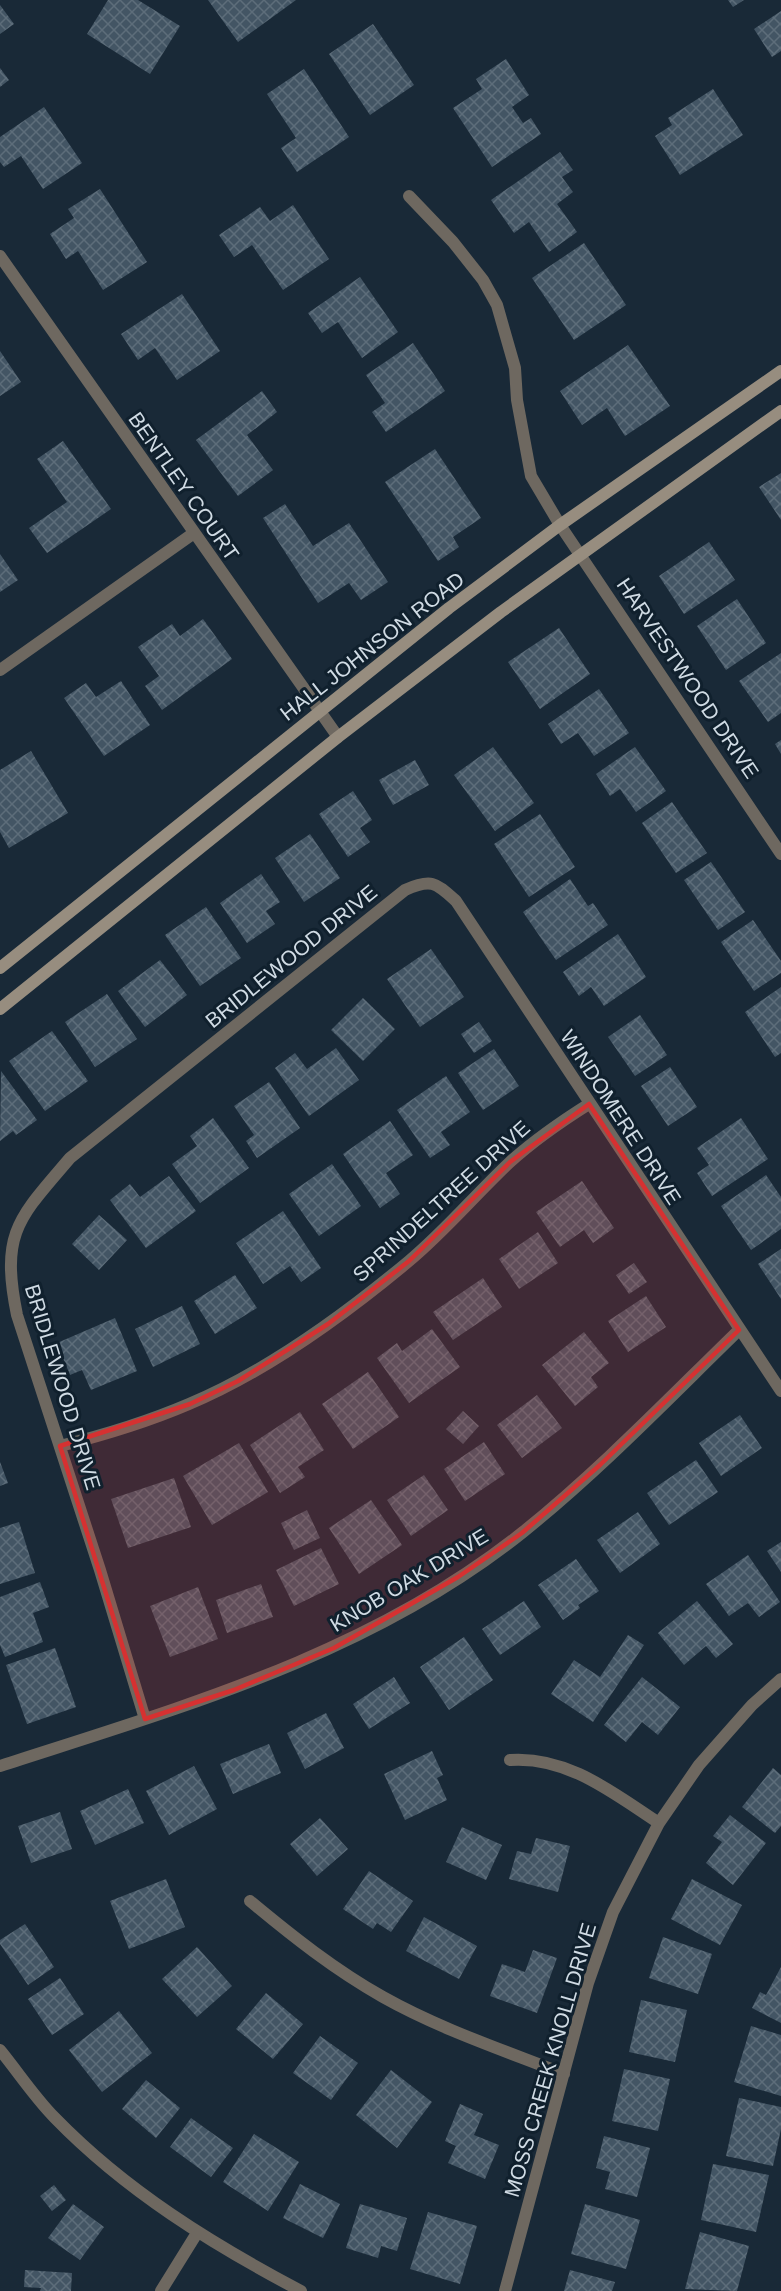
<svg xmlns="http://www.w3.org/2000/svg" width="781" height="2291" font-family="Arial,sans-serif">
<defs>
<pattern id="building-cross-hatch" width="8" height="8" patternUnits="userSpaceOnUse" patternTransform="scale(1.5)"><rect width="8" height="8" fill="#435564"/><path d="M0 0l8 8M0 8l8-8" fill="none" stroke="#5d6d7a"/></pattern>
</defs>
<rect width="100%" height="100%" fill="#192937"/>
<!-- building -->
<path fill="url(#building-cross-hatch)" d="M108 0H138L180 26 150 74 87 34Z
M208 0H296L238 42Z
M728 0H744L733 7Z
M0 5 14 24 0 34Z
M781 11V51L772 57 754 29Z
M373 24 414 85 370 115 329 54Z
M506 59 529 95 512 107 523 123 531 118 541 134 492 167 453 108 482 89 476 79Z
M0 68 9 80 0 87Z
M304 69 349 137 297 172 281 148 296 138 267 94Z
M713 89 743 135 680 175 655 136 672 125 668 118Z
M44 107 82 163 43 189 21 156 4 167 0 162V137Z
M560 152 573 170 562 177 573 192 557 204 577 232 549 252 529 222 514 233 491 200Z
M100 189 147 262 103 290 78 251 66 259 50 234 74 218 68 209Z
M293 205 329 259 283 290 252 245 234 257 219 235 260 207 270 221Z
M584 243 626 305 574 340 532 278Z
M360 277 398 332 362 358 338 322 322 333 308 313Z
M182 294 220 351 177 380 155 348 138 360 121 334Z
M413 343 445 391 386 432 372 412 385 403 366 375Z
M628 345 670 406 625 436 607 408 582 425 560 391Z
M0 351 21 382 0 396Z
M262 391 277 412 247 435 273 470 238 496 196 440Z
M63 441 111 509 47 553 29 528 67 502 37 459Z
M435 449 481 518 453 537 459 547 438 561 385 482Z
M781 473V520L759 487Z
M285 504 313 546 349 523 388 582 361 600 349 583 318 603 263 518Z
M709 542 735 580 684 614 659 576Z
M0 554 18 580 0 592Z
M737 599 766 643 726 670 697 626Z
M203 619 232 659 162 710 145 686 159 676 138 647 172 624 180 636Z
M559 628 590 674 540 709 508 662Z
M781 653V713L768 722 739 681Z
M121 681 150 725 104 756 64 698 86 683 96 697Z
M599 689 629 733 594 756 578 733 561 744 548 724Z
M781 740V754L775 744Z
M493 747 534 803 495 831 454 775Z
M635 747 666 791 636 812 620 789 610 796 596 774Z
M31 751 68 813 9 848 0 832V770Z
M415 760 429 785 393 805 379 780Z
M353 791 372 820 360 828 370 842 348 857 319 814Z
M672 802 707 853 676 873 642 823Z
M540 814 575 867 529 897 494 844Z
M310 834 340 878 304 902 275 858Z
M711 862 745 912 718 930 684 880Z
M261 874 280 902 266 911 275 924 247 943 220 903Z
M570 879 588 906 593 903 608 925 556 960 523 912Z
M206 907 241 958 200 986 165 935Z
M753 920 781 961V973L754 991 721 942Z
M618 934 646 977 604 1006 591 987 579 996 563 972Z
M431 949 464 997 420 1027 387 979Z
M160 960 187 995 145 1027 118 991Z
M781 987V1053L775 1057 745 1012Z
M107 994 137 1039 95 1067 65 1022Z
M363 998 395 1029 363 1061 331 1030Z
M640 1015 667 1055 635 1076 608 1037Z
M479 1022 492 1041 474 1053 461 1034Z
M52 1031 88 1081 45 1111 9 1061Z
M336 1048 359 1080 309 1116 275 1068 295 1053 307 1069Z
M494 1049 519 1086 483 1110 458 1073Z
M670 1067 697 1107 668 1126 641 1086Z
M1 1071 37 1120 16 1135 13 1131 0 1141Z
M446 1076 470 1112 441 1132 450 1145 430 1158 397 1110Z
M269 1082 300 1128 257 1158 246 1141 254 1135 234 1106Z
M213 1118 249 1168 200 1203 172 1164 197 1146 190 1136Z
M741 1118 768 1159 712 1196 697 1173 709 1165 697 1148Z
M390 1121 413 1155 386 1173 400 1194 380 1208 343 1154Z
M332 1164 361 1206 319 1236 289 1194Z
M766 1175 781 1197V1229L751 1250 721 1206Z
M169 1176 196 1211 146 1248 110 1200 130 1184 140 1197Z
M582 1181 614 1228 593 1243 584 1230 560 1247 536 1212Z
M283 1211 321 1268 301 1282 290 1266 263 1284 236 1243Z
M99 1215 127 1240 99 1270 72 1244Z
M538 1232 558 1263 519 1289 499 1259Z
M781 1249V1299L758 1264Z
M634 1263 647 1282 629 1294 616 1275Z
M235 1275 257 1308 215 1334 194 1301Z
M483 1278 502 1307 453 1340 433 1312Z
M646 1296 666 1327 628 1352 608 1321Z
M182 1306 200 1344 153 1367 135 1329Z
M115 1318 137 1371 91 1390 82 1370 70 1375 57 1343Z
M432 1329 460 1367 409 1403 377 1358 397 1343 402 1351Z
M584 1332 609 1363 591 1377 598 1387 575 1406 542 1365Z
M368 1372 399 1417 353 1449 322 1404Z
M537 1395 562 1428 522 1458 497 1425Z
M463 1411 479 1426 463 1444 446 1429Z
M300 1412 324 1450 298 1467 305 1477 280 1493 250 1445Z
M740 1415 762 1448 721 1476 699 1443Z
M484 1442 505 1474 465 1501 444 1469Z
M239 1443 268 1492 212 1525 183 1476Z
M696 1460 718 1492 669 1525 647 1493Z
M0 1462 8 1483 0 1486Z
M424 1475 448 1510 411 1536 387 1500Z
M174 1478 191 1527 128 1548 111 1499Z
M371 1500 402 1545 359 1574 329 1528Z
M307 1510 320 1538 294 1550 281 1523Z
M638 1512 660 1544 620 1573 597 1540Z
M19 1522 35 1573 0 1584V1528Z
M781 1542V1572L767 1551Z
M321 1548 339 1584 294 1606 276 1570Z
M748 1555 780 1602 759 1617 748 1603 729 1616 706 1584Z
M576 1559 599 1591 578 1605 580 1608 563 1620 538 1585Z
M40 1582 49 1607 33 1613 43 1642 5 1657 0 1645V1597Z
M261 1584 273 1617 227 1633 216 1600Z
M198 1587 218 1639 170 1657 150 1606Z
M524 1601 541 1627 500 1655 482 1629Z
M697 1601 733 1644 716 1658 706 1646 684 1665 658 1633Z
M628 1635 644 1645 593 1722 551 1694 574 1660 600 1677Z
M464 1637 493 1680 449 1710 420 1667Z
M55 1648 76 1707 27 1724 6 1665Z
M394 1677 410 1703 369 1729 353 1704Z
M642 1677 680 1707 658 1735 642 1722 626 1742 604 1725Z
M326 1713 344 1748 305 1769 287 1733Z
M269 1744 281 1773 233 1794 220 1764Z
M432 1751 443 1775 437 1778 447 1800 405 1820 384 1774Z
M194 1766 217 1809 169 1835 146 1791Z
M773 1768 781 1775V1826L775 1833 742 1807Z
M128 1789 144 1823 95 1845 80 1811Z
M60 1812 72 1849 31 1863 18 1826Z
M730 1815 766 1843 733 1885 706 1863 722 1842 713 1836Z
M320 1818 348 1849 317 1876 290 1844Z
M462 1827 502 1845 486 1880 446 1862Z
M536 1838 570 1846 558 1892 509 1879 517 1851 531 1854Z
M369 1871 413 1901 391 1932 377 1923 373 1929 343 1909Z
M166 1879 185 1927 129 1949 110 1901Z
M692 1879 742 1905 720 1945 671 1919Z
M424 1917 477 1946 459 1979 406 1951Z
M25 1924 54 1967 28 1985 0 1944V1940Z
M663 1937 712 1954 698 1994 649 1978Z
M197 1947 232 1986 197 2017 162 1979Z
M533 1950 557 1958 537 2013 490 1996 502 1964 525 1972Z
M781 1967V2023L752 2008 760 1992 766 1995Z
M60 1978 84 2014 52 2035 28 1999Z
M266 1993 303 2024 273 2059 236 2029Z
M641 2000 687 2010 675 2062 629 2052Z
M119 2011 152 2053 102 2092 69 2050Z
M751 2026 781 2035V2096L734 2082Z
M320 2036 358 2063 331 2100 293 2073Z
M624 2069 670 2079 658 2131 612 2121Z
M391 2070 432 2102 397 2148 356 2115Z
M146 2080 180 2108 156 2138 122 2109Z
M739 2098 781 2107V2129L773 2166 726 2156Z
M460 2104 483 2114 474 2135 499 2145 485 2179 448 2163 456 2146 445 2141Z
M191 2118 233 2148 211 2177 170 2147Z
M254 2134 299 2162 268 2211 223 2182Z
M604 2136 650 2148 637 2197 605 2189 610 2172 596 2168Z
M713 2164 769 2175 756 2232 701 2220Z
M300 2184 340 2204 323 2238 283 2218Z
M54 2185 66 2200 52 2211 40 2196Z
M73 2204 104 2227 80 2260 48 2238Z
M360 2204 407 2218 397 2251 381 2246 378 2258 346 2248Z
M585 2204 640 2220 626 2269 571 2254Z
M428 2212 477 2226 460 2284 410 2269Z
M700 2232 749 2246 737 2291 685 2289Z
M25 2270 72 2273 71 2291H40L41 2288 24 2287Z
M570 2270 615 2282 612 2291H564Z"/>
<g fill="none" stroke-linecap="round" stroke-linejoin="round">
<!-- street -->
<path stroke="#6e6860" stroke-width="12" d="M409 196 453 242 483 280 497 305 515 368 517 400 531 476 560 525 781 854
M0 256 338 737
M0 670 194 533
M60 1446C104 1435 147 1422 189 1404 268 1371 343 1316 409 1261 445 1231 475 1195 509 1163 533 1141 562 1121 589 1104
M145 1719 100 1570 17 1315C0 1232 19 1218 70 1158L405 890C432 878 436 883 456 901L781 1391
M510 1760C568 1756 613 1793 659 1823
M0 1766C182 1707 371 1654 523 1532 600 1470 669 1398 739 1330
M250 1901C292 1936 335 1970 383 1997 440 2029 503 2050 564 2074
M0 2050C18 2072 35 2098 55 2118 126 2191 212 2244 301 2291
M161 2291 197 2233
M505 2291 588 1983 613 1912 659 1823 699 1765 752 1705 781 1679"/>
<!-- secondary -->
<path stroke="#978d7f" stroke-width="12" d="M0 968 449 608 560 525 781 371
M0 1009 338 737 501 612 781 411"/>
</g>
<!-- marked area -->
<path fill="#d63131" fill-opacity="0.2" stroke="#d63131" stroke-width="4.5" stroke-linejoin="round" d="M589 1104 739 1330 600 1465 522 1533 458 1577 334 1648 234 1690 145 1719 60 1446 190 1404 238 1381 328 1324 409 1261 510 1162Z"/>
<g text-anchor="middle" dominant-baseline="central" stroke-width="6" stroke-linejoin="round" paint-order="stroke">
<!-- street labels -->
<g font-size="21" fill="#d0dbe4" stroke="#10202d">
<text transform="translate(184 486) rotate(55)">BENTLEY COURT</text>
<text transform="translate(372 646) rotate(-38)">HALL JOHNSON ROAD</text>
<text transform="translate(688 678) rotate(56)">HARVESTWOOD DRIVE</text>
<text transform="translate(291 956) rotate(-39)">BRIDLEWOOD DRIVE</text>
<text transform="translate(621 1117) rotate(57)">WINDOMERE DRIVE</text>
<text transform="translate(441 1201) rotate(-42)">SPRINDELTREE DRIVE</text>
<text transform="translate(63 1387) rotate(73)">BRIDLEWOOD DRIVE</text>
<text transform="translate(409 1580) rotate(-31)">KNOB OAK DRIVE</text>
<text transform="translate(550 2060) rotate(-74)">MOSS CREEK KNOLL DRIVE</text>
</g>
</g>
</svg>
